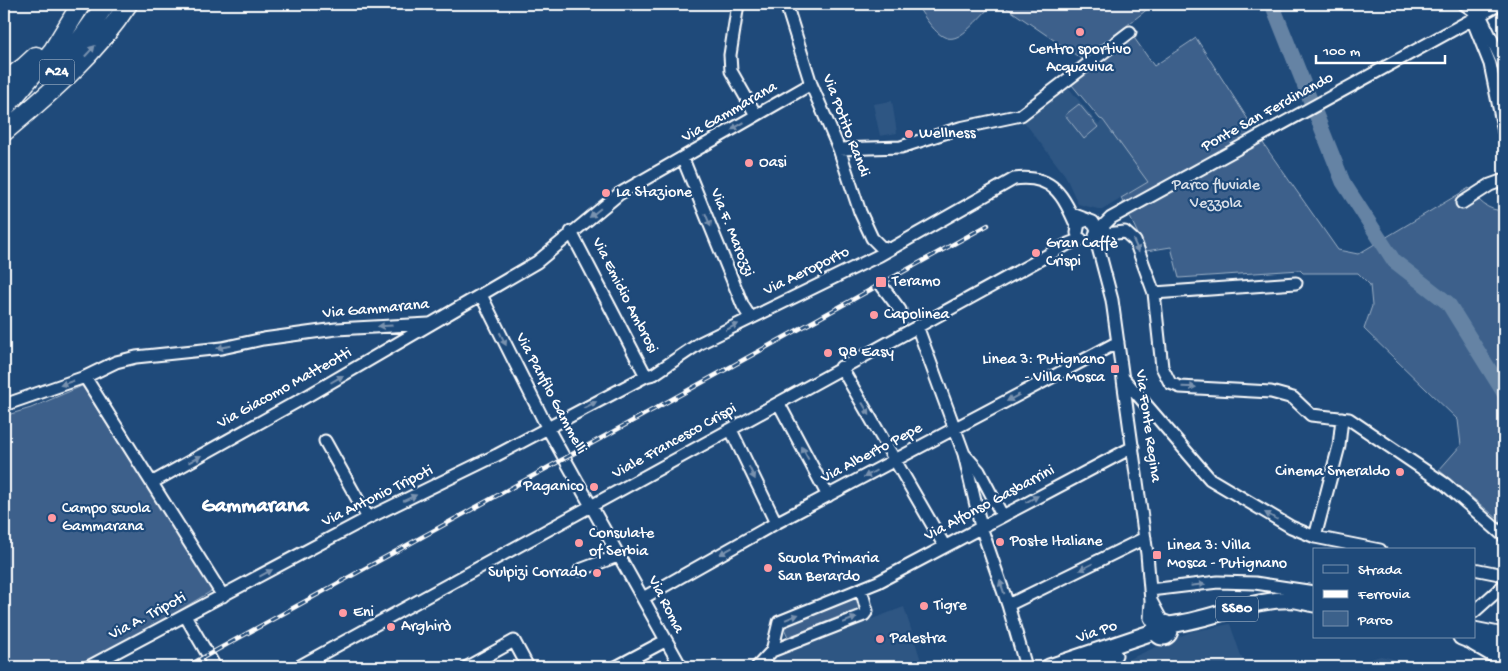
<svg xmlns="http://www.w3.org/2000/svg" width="1508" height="671" font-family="'Gochi Hand',sans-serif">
<rect width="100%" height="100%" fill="#1f4a7a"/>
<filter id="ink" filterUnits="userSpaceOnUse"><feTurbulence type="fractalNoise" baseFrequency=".02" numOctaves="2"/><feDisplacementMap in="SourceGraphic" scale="10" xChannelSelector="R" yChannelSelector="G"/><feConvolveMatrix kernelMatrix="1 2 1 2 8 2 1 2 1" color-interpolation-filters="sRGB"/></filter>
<g filter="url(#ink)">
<!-- built -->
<path fill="#2e5683" d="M1068 87 1098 124 1103 120 1149 182 1102 210 1078 204 1065 175 1022 119Z
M892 101 897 133 880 136 873 104Z
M904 607 923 667H767L782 653Z
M1230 624 1245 667H1111L1190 632Z
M1381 656 1423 666V667H1341Z"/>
<!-- green -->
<path fill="#3c618b" stroke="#9eb0c5" d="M916 4H993C956 42 949 57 916 4Z
M1001 4H1154L1083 60Z
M1130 32 1154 66 1196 38 1265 146 1338 250 1358 254 1469 188C1480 202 1486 210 1504 211V524L1439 470 1461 445 1458 420 1364 329 1372 306 1370 285 1358 273H1303L1300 270 1179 278 1171 247 1146 251 1121 198 1148 182 1103 120 1100 119 1072 85Z
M1079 104 1098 127 1084 139 1065 115Z
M82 386 213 590 162 621 75 667H12L4 656V416L31 408Z
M856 597 861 608 788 637 783 626Z"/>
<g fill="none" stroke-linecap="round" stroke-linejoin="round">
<!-- river -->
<path stroke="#6583a4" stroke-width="15" d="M1272 4 1343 182 1394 261 1448 303 1504 393"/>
<!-- minor casing -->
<g stroke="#fff" stroke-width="15">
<path id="minor" d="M738 4 730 55 731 71 756 115
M786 4 811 84 839 149 860 212 872 238 880 246 889 249
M1464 4 1480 15 1504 65
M1472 19 1490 64 1504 132
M839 149 901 147 960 128 1021 115 1130 32
M683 159 743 306 750 317
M1462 203 1490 185 1504 180
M1072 214 1093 222 1097 229 1095 236
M571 232 646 376
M1097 232 1111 218 1500 4
M1077 233 1079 223 1087 220
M1096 235 1125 232 1135 241 1154 293 1162 367 1170 383 1180 387 1271 392 1293 398 1311 415 1349 419 1445 484 1504 536
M1095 236 1112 300 1147 554 1151 601 1150 618 1156 628
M882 286 900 310
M1154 293 1296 283
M481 295 547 427 681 667
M917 326 964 454 981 527 1008 605 1026 667
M841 367 944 545
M85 377 223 596
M1124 379 1210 479 1291 527 1315 537 1380 550
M779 404 828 496
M4 405 85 377 116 362 136 357 222 348 263 339 336 329 429 324
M731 430 776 523
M325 441 368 518
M964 454 979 471 1002 515
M153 482 309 395 537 262 619 194 811 84
M1315 537 1339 446 1342 418
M1474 569 1504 575
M580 570 620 555
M1150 590 1218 582 1255 583 1314 592
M643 598 776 523 1118 342
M1151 601 1163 623
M1008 605 1145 538
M1474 612 1504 585
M186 617 215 667
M1474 628 1504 634
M772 651 864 615 867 611 861 589
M4 665 5 667
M88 667 368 518 497 455 646 376 654 374 700 343 880 255 1014 179C1053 174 1063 195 1077 227
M298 667 1068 244 1081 239
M467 667 514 641 528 667
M616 667 665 641
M757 667 772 651 779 622 878 582 1133 447
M1085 667 1093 657 1102 654
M1095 667 1116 655"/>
</g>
<!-- major casing -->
<g stroke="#fff" stroke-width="19">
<path id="major" d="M1156 630a7 7 0 1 1 14 0a7 7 0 1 1-14 0Z
M1168 625C1211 621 1252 597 1296 600 1302 601 1308 603 1314 604
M1461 637 1471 641 1502 643
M1474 643 1498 657
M1049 667 1156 631"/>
</g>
<!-- highway casing -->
<g stroke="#fff" stroke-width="21">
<path id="highway" d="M57 72 106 4
M4 82 24 67 36 56
M4 109 53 50 81 4
M4 132C49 94 96 54 128 4"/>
</g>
<!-- minor -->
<use href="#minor" stroke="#1f4a7a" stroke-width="11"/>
<!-- major -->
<use href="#major" stroke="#1f4a7a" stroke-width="15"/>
<!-- highway -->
<use href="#highway" stroke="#1f4a7a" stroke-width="18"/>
<!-- rail casing -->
<g stroke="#fff" stroke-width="4.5">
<path id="rail" d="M186 667 988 225"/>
</g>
<!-- rail -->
<use href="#rail" stroke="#1f4a7a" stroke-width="2.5" stroke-dasharray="8" stroke-linecap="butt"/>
</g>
<!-- one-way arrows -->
<defs><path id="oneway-solid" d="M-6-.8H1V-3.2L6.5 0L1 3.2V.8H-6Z" transform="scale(1.25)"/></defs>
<g fill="#7992af">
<use href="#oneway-solid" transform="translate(90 51) rotate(-47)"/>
<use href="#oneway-solid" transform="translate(738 126) rotate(149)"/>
<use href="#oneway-solid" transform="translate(595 213) rotate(141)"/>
<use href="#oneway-solid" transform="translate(708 220) rotate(68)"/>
<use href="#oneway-solid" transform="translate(1136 246) rotate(66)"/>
<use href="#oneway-solid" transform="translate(385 326) rotate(177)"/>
<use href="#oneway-solid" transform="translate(732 327) rotate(-26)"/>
<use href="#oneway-solid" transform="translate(503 339) rotate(64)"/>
<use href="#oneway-solid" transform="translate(224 347) rotate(170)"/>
<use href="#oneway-solid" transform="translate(337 379) rotate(-30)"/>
<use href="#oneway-solid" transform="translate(67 383) rotate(161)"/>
<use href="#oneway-solid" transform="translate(1189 387) rotate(2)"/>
<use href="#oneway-solid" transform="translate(1013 398) rotate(152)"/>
<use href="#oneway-solid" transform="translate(590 405) rotate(-27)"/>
<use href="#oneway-solid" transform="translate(866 409) rotate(59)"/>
<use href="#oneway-solid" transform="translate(805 453) rotate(-118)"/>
<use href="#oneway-solid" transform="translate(195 459) rotate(-29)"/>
<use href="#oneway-solid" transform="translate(752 473) rotate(64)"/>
<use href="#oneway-solid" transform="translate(870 474) rotate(150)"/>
<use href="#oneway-solid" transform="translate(410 498) rotate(-25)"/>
<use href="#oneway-solid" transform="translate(1032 499) rotate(-28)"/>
<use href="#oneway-solid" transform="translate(1271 516) rotate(-151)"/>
<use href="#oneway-solid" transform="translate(726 551) rotate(151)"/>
<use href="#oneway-solid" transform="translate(1086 567) rotate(154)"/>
<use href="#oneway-solid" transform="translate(266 573) rotate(-28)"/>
<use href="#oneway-solid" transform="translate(1198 585) rotate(-6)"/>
<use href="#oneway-solid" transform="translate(1002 587) rotate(-109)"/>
<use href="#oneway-solid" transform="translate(792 617) rotate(-22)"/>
<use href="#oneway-solid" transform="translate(850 620) rotate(-22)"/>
</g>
</g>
<!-- markers -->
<g fill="#ff9aa2" stroke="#1f4a7a" stroke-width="2">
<circle cx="1080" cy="32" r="5"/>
<circle cx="909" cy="134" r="5"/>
<circle cx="749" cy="163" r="5"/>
<circle cx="606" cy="193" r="5"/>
<circle cx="1036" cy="253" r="5"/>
<rect x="875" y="276" width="12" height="12" rx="2.5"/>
<circle cx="874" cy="315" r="5"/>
<circle cx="828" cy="353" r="5"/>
<rect x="1110" y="364" width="10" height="10" rx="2.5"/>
<circle cx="1400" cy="472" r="5"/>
<circle cx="594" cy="487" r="5"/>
<circle cx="52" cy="518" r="5"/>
<circle cx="1000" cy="542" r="5"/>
<circle cx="579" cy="543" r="5"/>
<rect x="1152" y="550" width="10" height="10" rx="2.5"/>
<circle cx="768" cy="568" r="5"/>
<circle cx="597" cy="573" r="5"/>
<circle cx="924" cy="606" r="5"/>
<circle cx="343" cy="613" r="5"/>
<circle cx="391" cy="627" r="5"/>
<circle cx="880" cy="639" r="5"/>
</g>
<g text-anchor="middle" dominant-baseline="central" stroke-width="4.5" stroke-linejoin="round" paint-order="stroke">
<!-- shield labels -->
<g fill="#1f4a7a" stroke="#bcc9d7" stroke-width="1">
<rect x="39.5" y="59.5" width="35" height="25" rx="4"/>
<rect x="1216" y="596.5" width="42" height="25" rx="4"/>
</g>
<g font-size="15" font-weight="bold" fill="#fff">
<text x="57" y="72">A24</text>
<text x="1237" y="609">SS80</text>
</g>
<!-- poi labels -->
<g font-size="16" fill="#fff" stroke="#1f4a7a" text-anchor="start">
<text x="1080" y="50" text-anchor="middle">Centro sportivo<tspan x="1080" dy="18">Acquaviva</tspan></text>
<text x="919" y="134">Wellness</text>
<text x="759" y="163">Oasi</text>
<text x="616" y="193">La Stazione</text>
<text x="1046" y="244">Gran Caffè<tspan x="1046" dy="18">Crispi</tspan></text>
<text x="892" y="282">Teramo</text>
<text x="884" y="315">Capolinea</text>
<text x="838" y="353">Q8 Easy</text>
<text x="1105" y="360" text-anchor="end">Linea 3: Putignano<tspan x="1105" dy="18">- Villa Mosca</tspan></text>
<text x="1390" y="472" text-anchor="end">Cinema Smeraldo</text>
<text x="584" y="487" text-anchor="end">Paganico</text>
<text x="62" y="509">Campo scuola<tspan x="62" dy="18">Gammarana</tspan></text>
<text x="589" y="534">Consulate<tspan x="589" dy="18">of Serbia</tspan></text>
<text x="1010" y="542">Poste Italiane</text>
<text x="1167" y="546">Linea 3: Villa<tspan x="1167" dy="18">Mosca - Putignano</tspan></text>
<text x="778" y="559">Scuola Primaria<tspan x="778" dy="18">San Berardo</tspan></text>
<text x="587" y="573" text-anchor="end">Sulpizi Corrado</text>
<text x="934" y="606">Tigre</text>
<text x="353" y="613">Eni</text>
<text x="401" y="627">Arghirò</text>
<text x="890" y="639">Palestra</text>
</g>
<!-- street labels -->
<g font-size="16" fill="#fff" stroke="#1f4a7a">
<text transform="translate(730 113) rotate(-30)">Via Gammarana</text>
<text transform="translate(1268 113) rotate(-29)">Ponte San Ferdinando</text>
<text transform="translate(845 126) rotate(69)">Via Potito Randi</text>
<text transform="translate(731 233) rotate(68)">Via F. Marozzi</text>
<text transform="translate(807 272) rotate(-26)">Via Aeroporto</text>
<text transform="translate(624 296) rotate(63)">Via Emidio Ambrosi</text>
<text transform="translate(376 310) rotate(-5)">Via Gammarana</text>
<text transform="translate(285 389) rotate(-29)">Via Giacomo Matteotti</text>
<text transform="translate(550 394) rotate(62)">Via Panfilo Gammelli</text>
<text transform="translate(1147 426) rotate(82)">Via Fonte Regina</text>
<text transform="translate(675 442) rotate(-29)">Viale Francesco Crispi</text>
<text transform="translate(872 454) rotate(-28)">Via Alberto Pepe</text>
<text transform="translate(378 497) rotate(-26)">Via Antonio Tripoti</text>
<text transform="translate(990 504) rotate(-28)">Via Alfonso Gasbarrini</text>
<text transform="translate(665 605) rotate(63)">Via Roma</text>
<text transform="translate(148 617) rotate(-28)">Via A. Tripoti</text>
<text transform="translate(1097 633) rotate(-19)">Via Po</text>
</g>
<!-- park labels -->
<g font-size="16" fill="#d8dfe8" stroke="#1f4a7a">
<text x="1216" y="186">Parco fluviale<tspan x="1216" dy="18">Vezzola</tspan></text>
</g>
<!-- district labels -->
<g font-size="21" font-weight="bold" fill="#fff" stroke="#1f4a7a">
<text x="255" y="507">Gammarana</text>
</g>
</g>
<!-- margin -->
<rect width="1508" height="671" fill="none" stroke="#1f4a7a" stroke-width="20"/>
<rect x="10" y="10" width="1488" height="651" fill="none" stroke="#fff" stroke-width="2" filter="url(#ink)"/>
<!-- legend -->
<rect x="1313" y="548" width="162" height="90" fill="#1f4a7a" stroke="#7992af"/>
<rect x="1323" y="565" width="25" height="8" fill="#1f4a7a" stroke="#7992af"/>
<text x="1358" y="574" font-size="15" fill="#ffffff">Strada</text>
<rect x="1323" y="590" width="25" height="8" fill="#ffffff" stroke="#7992af"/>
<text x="1358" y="598" font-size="15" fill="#ffffff">Ferrovia</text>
<rect x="1323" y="611" width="25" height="15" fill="#3c618b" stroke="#7992af"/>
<text x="1358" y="624" font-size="15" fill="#ffffff">Parco</text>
<!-- scale -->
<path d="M1316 55v8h129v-8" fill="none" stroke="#ffffff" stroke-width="2.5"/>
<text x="1323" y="55" font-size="15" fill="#ffffff" stroke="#1f4a7a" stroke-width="4" paint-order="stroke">100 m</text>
</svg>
